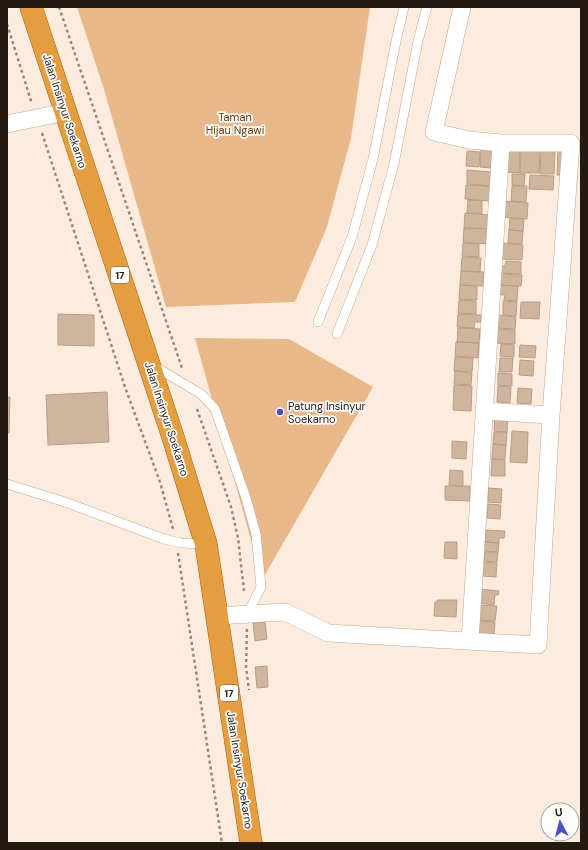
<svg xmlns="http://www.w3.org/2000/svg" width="588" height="850" font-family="'DM Sans',sans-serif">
<rect width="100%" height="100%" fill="#fdecdd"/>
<!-- green -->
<path fill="#e9b88a" d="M77 7H370L351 138 327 227 295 302 166 307 103 86Z
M195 338 289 339 373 387 262 580Z"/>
<!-- building -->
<path fill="#cfb59d" stroke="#b79e86" d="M558 146H567L566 175H557Z
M481 150 492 151 491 168 480 167Z
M506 150H520L519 173 505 172Z
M467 151 480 152 479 167 466 166Z
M521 151H540L539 173H520Z
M541 151 555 152 554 174H540Z
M467 170 491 172 490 186 467 184Z
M512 174H525L524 186 512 185Z
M530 175 554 176 553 190 529 189Z
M466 185 490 186 489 201 465 199Z
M512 186H527L526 202 511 201Z
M468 200 482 201V214L467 213Z
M505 201 528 203 527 219 504 217Z
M465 213 489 215 488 229 464 228Z
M510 218 524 219 523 231 509 230Z
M464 228 488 229 487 244 463 242Z
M509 230 523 231 522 244 508 243Z
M463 243 479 244V257L462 256Z
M502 243 523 245 522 260 501 259Z
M462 257 481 258 480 272 461 271Z
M506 261 521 262V274L499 273 500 266H505Z
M461 271 484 272 483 286 460 285Z
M499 274 522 275 521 286 498 285Z
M460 285 477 286V300L459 299Z
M498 285 518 286 517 301 504 300 505 295H498Z
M459 300 476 301V314L458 313Z
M503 301 517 302 516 316 503 315Z
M521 302H540L539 319 520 318Z
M58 314 94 315V346L58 345Z
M458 314 481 315V322H475L474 328 457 327Z
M498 315 516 317 515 329 497 328Z
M458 328 480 329 479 343 457 342Z
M497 329 515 330V344L496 343Z
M456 342 479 343 478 358 455 356Z
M501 344 514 345V357L500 356Z
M520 345 536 346 535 358 519 357Z
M455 357 473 358 472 372 454 371Z
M500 358H513L512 372H499Z
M520 360 534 361 533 376 519 375Z
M455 371 472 373 471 385 454 384Z
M498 373 512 374V386L498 385Z
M454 385 472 386 471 411 453 410Z
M498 386 511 387 510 403 497 402Z
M518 388 532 389 531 404 517 403Z
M107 392 109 442 48 445 46 395Z
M7 397H10L9 433H7Z
M495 416 508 417 507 432 494 431Z
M512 431 528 432 527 463 510 462Z
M494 432H507L506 445 493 444Z
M452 441 467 442 466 459 452 458Z
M493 444 506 445 505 459H492Z
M492 459 505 460V476H491Z
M450 470 463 471V486L449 485Z
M445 486H470V501L445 500Z
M488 488 502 489 501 503 488 502Z
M488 504 501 505 500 519 487 518Z
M486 530 505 531 504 538H499V543L485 542Z
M445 542H457V559L444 558Z
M485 542 499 543 498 552 484 551Z
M485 552H498L497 562 484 561Z
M483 562 497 563 496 577 482 576Z
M480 589 499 591 498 595H495L494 605 479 603Z
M437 600H457L456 617 434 616 435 602H437Z
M479 605 497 606 495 621 477 620Z
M477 621 495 622 494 634 476 633Z
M265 622 267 639 255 641 253 623Z
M267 666 268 687 257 688 255 667Z"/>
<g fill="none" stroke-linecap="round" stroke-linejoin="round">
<!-- service casing -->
<g stroke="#c2a891" stroke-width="10">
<path id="service" d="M318 322 352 237 373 159 396 41 404 7
M337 334 372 245 394 164 418 41 427 7
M154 366 201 394 215 409 246 498 256 534 261 587 247 615
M7 484 65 502 164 539 181 543 206 544"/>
</g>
<!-- minor casing -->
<g stroke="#c2a891" stroke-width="18">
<path id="minor" d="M7 124 66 112
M484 411 551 415
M217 616 285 612 328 633 538 645 551 415 571 143H501L469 140 434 132 462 7
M470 641 501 143"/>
</g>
<!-- trunk casing -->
<g stroke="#9c6011" stroke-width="23">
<path id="trunk" d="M31 7 173 437 206 544 251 843"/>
</g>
<!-- path -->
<path stroke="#97897d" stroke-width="2.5" stroke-dasharray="3 3" stroke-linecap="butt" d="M59 7 182 368
M7 24 32 104
M42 133 125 387 160 482 173 529
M197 409 231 507 238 538 244 591
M178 553 222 843
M247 629 246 667 249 690"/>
<!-- service -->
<use href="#service" stroke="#fff" stroke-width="9"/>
<!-- minor -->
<use href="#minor" stroke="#fff" stroke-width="17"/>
<!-- trunk -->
<use href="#trunk" stroke="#e49e40" stroke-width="22"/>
</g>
<!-- markers -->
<circle fill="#4850c6" stroke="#fdfdfd" stroke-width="1.5" cx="280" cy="412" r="4"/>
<g text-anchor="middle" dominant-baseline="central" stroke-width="3.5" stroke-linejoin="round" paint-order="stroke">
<!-- shield labels -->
<g fill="#fdfdfd" stroke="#645e58" stroke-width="1">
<rect x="111" y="267" width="18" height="16" rx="3"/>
<rect x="220" y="685" width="18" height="16" rx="3"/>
</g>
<g font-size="10" font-weight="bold" fill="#231a11">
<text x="120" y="275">17</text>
<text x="229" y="693">17</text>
</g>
<!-- street labels -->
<g font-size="11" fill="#231a11" stroke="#fdfdfd">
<text transform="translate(65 111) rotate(72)">Jalan Insinyur Soekarno</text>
<text transform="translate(167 419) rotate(72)">Jalan Insinyur Soekarno</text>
<text transform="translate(240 770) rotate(81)">Jalan Insinyur Soekarno</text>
</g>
<!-- park labels -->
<g font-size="11" fill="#673b03" stroke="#fdfdfd">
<text x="235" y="117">Taman<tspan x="235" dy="13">Hijau Ngawi</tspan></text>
</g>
<!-- poi labels -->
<g font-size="11" fill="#231a11" stroke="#fdfdfd" text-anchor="start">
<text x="288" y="406">Patung Insinyur<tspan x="288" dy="13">Soekarno</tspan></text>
</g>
</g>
<!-- border -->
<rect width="588" height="850" fill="none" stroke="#231a11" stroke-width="16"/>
<!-- north arrow -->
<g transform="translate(560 822) rotate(353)"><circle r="19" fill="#fdfdfd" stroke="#a6a29f"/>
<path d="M0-3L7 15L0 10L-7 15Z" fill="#4850c6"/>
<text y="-6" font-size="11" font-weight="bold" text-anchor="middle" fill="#231a11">U</text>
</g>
</svg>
